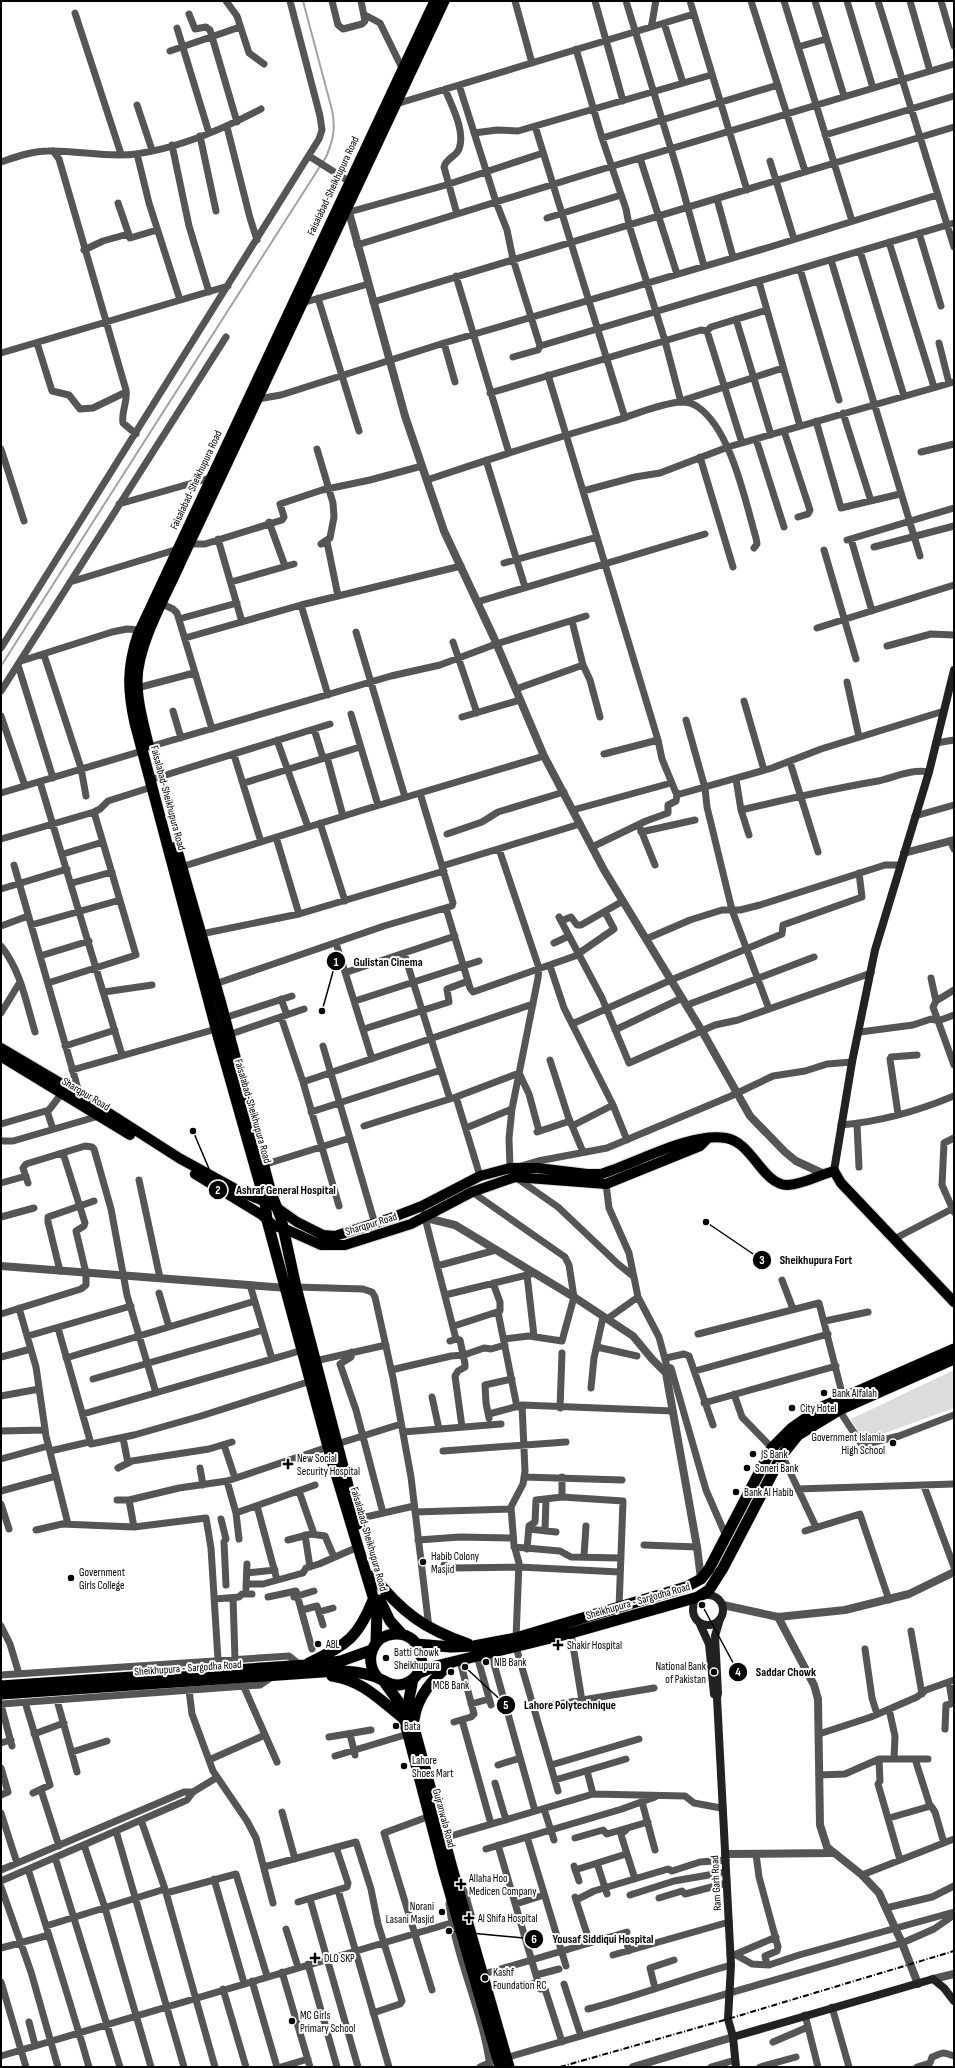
<svg xmlns="http://www.w3.org/2000/svg" width="955" height="2068" font-family="'Sofia Sans Condensed',sans-serif">
<rect width="100%" height="100%" fill="#fff"/>
<!-- green -->
<path fill="#dcdcdc" d="M954 1370V1408L863 1441 851 1419Z"/>
<g fill="none" stroke-linecap="round" stroke-linejoin="round">
<!-- stream -->
<path stroke="#a3a3a3" stroke-width="2" d="M1 666 326 157C333 141 336 128 332 110L303 1"/>
<!-- primary casing -->
<g stroke="#dbdbdb" stroke-width="12">
<path id="primary" d="M1 1048 79 1094 179 1158 239 1191 273 1205 297 1222 323 1235 335 1236 391 1218 422 1206 480 1176 510 1168H537L587 1174H601C637 1163 690 1132 726 1138 752 1142 763 1185 787 1185 802 1185 819 1175 834 1171L841 1183 954 1302
M2 1057 130 1135
M195 1174 262 1215 274 1226 283 1228 321 1245H345L411 1224 472 1192 515 1177 606 1184 700 1146 707 1139"/>
</g>
<!-- trunk casing -->
<g stroke="#dbdbdb" stroke-width="12">
<path id="trunk" d="M148 744C143 723 137 702 137 681 137 645 165 597 180 563L444 1
M176 847 221 1004 271 1193 281 1218 296 1287 358 1524
M373 1576C402 1613 425 1629 468 1644
M380 1600 390 1621 402 1634
M376 1643 377 1610 330 1454 267 1220 265 1202 217 1032 135 723C128 691 127 668 138 635L435 1
M416 1644 451 1647 474 1646 516 1638 686 1587 701 1579 709 1569 772 1448 792 1428 822 1407 954 1349
M309 1663C346 1644 357 1640 373 1600
M417 1674 436 1666 571 1633 698 1597 709 1590 723 1568 782 1455 798 1435 839 1410 954 1359
M332 1676C362 1680 380 1700 403 1718
M413 1679 409 1699 410 1713 452 1868 509 2067
M385 1683 398 1701 408 1734 444 1872 500 2067
M1 1686 321 1664 341 1661 372 1650
M1 1694 336 1671C348 1671 361 1672 373 1676 384 1679 390 1688 404 1684 432 1675 424 1632 395 1634 372 1635 364 1660 377 1677
M414 1720C417 1696 433 1679 451 1663"/>
</g>
<!-- minor -->
<path stroke="#555" stroke-width="7" d="M226 1 237 16 249 53 264 64
M332 1 338 25 343 29 362 24 365 21 361 1
M515 1 532 63
M595 1 623 101
M626 1 678 172 704 266
M690 1 747 190
M751 1 805 171
M784 1 852 221
M815 1 844 96
M847 1 873 88
M878 1 954 247
M910 1 930 71
M941 1 954 46
M75 13 121 154
M189 14 195 29 206 27 210 30 237 122
M365 15 380 23 403 70
M664 23 683 83
M651 27C653 21 655 3 656 1
M177 28 209 133
M798 47 826 39
M576 49 602 138 626 209 629 225 665 341 681 402 687 399 783 368
M170 51 240 27
M459 85 496 202 507 230 513 259 540 346 538 350 513 357
M445 89C451 105 466 131 459 149 456 157 446 158 444 167L457 214
M396 104 694 14
M137 105 152 150
M535 126 625 418
M227 127 250 218 257 240
M474 133 497 130 518 131 711 75
M825 135 954 96
M200 136 216 211
M602 138 778 85
M172 145 189 226 209 292
M53 151 59 159 126 390C128 402 121 411 123 423L136 434
M137 154 149 203 180 300
M309 156 353 184
M640 158 677 274
M770 161 794 239
M1 162C16 157 32 151 48 151 77 150 107 158 136 154 180 148 223 129 261 109
M717 199 733 257
M118 203 130 238 157 230
M349 212 446 185 543 153
M547 218 621 195
M919 233 941 306
M889 242 934 387
M357 245 593 172 954 64
M84 250 103 241 128 234
M860 251 904 396
M831 260 920 556
M800 269 839 400
M456 276 509 453
M759 282 800 426
M318 298 359 431
M373 302C566 242 760 185 954 127
M302 303 368 284
M736 319 771 435
M707 331 742 443
M37 343 52 391 69 395 80 409 93 408 126 392
M444 343 455 382
M939 343 949 383
M540 346 954 223
M1 353 228 286
M548 375 658 740 662 759 676 793 680 794 772 768 821 749 944 711
M490 393 701 330 707 331 711 327 767 310
M258 399 281 395 444 343 770 247 937 195
M843 413 871 501
M816 421 841 508 900 494
M784 431 810 510 808 514 798 517
M756 439 784 527
M1 449 24 521
M317 449 333 503 334 517 330 538 321 544
M921 452 954 444
M700 457 733 567
M486 460 525 587
M427 480C489 459 552 439 614 421 634 415 661 403 681 402 687 402 694 404 698 407 731 430 745 500 756 538L757 544 754 548
M583 491 635 477 660 473 728 447 954 382
M119 504 210 478
M269 522 285 566
M218 539 242 622
M851 539 872 611
M847 540 954 508
M327 542 338 596
M189 544H205L282 520 284 517 280 504 322 490 370 480 422 466
M874 547 954 526
M824 550 856 659
M504 563 597 537
M70 582 178 549
M231 582 294 564
M477 602 705 534
M162 604 173 609 177 613 212 729
M301 605 328 695
M179 619 237 603
M572 621 583 665 590 680 600 717
M817 628 954 585
M356 632 405 797
M185 638 301 605 461 566
M453 642 477 713
M887 646 931 634 954 635
M1 648 319 139 322 130 320 116 290 1
M44 655 81 768 86 796
M21 661 112 632 127 629 141 630
M18 665 53 778
M847 682 859 737
M137 688 194 673
M516 689 583 665
M1 691 226 337
M744 701 764 770
M173 711 181 738
M351 714 378 805
M1 716 25 786
M462 717 520 700
M686 720 705 788 707 807 732 910 769 1009
M314 729 323 758
M277 740 308 827
M936 743 954 740
M149 747 391 676 440 665 496 644 586 616
M604 754 658 740
M234 755 261 842
M327 757 343 816
M790 762 818 852
M156 778 330 724
M736 779 741 810 749 835
M40 782 122 1055
M244 783 360 747
M1 793 142 751
M573 810 671 783
M741 810C787 799 832 789 878 781 896 777 910 769 929 772
M915 816 954 805
M320 823 345 901
M640 828 655 865
M641 832 695 820
M447 834 482 822 498 812 564 792
M276 837 299 914
M1 839 94 812 100 809 108 801 152 787
M951 842 954 849
M592 847 646 821 668 813V805L676 801 677 794
M499 849 539 968 538 978 512 1109 509 1138 510 1168 515 1177 558 1207 618 1264 633 1276
M63 854 103 842
M14 865 80 1096
M442 866 580 824
M181 867 363 810 544 756
M72 883 112 872
M1 889 67 869
M446 908 470 988 473 992 575 956 614 929 605 912
M559 917 602 998 629 1063 715 1025 738 1020 871 973
M561 921 571 917 577 925H581L623 901
M31 925 120 900
M1 926 28 916
M201 934 299 914 444 871
M646 939 690 920 722 910H740L760 905 885 865H899
M336 943 372 1059
M554 943 569 936
M1 946C21 971 26 1002 35 1032
M404 953 450 1099
M40 956 89 941
M550 966 564 1008 613 1105 627 1140
M347 972 455 936
M931 978 936 1001
M48 983 136 955 94 812
M215 984 384 926 452 906 453 903 420 793
M954 990 936 1001 933 1007 954 1065
M104 992 152 985
M281 999 287 1015
M355 1001 479 961
M687 1005 814 957
M1 1013 20 982
M281 1017 303 1082 339 1206
M224 1018 292 996
M572 1024 671 980 782 934 783 925 862 897 859 873
M364 1029 449 1002 447 989 468 981
M615 1030 682 998
M860 1032 913 1025 931 1019 938 1021 954 1015
M228 1035 304 1009
M65 1046 115 1030
M323 1046 375 1224
M550 1060 568 1116 583 1152
M72 1070 216 1029
M303 1082 533 1004
M456 1097 480 1176
M47 1111 53 1129
M311 1112 441 1070
M898 1114 890 1059 891 1057 917 1055
M1 1124 49 1110 62 1093
M857 1124 859 1167
M841 1125C879 1122 918 1111 954 1096
M364 1126 456 1097 519 1073 529 1094 539 1131
M572 1126 613 1105
M466 1128 512 1109
M537 1132 570 1121
M954 1138 944 1143 942 1185 954 1212
M1 1141H13L99 1116
M263 1165 350 1138
M521 1166 538 1161 607 1148 731 1096 773 1076 805 1071 827 1064 852 1062
M139 1180 160 1278
M1 1183 26 1176
M28 1183 23 1168 26 1164 85 1146 92 1147 94 1149 111 1209 127 1295 156 1393
M606 1184 609 1208 629 1253 638 1297 607 1319
M472 1192 565 1257 569 1265 574 1297 562 1341 529 1336 504 1339
M424 1214 456 1339
M1 1217 34 1208
M894 1239 952 1209
M437 1266 496 1250
M60 1271 48 1222V1217L94 1201
M527 1275 534 1336
M782 1280 793 1309
M250 1285 272 1359
M296 1287 363 1289 372 1292 375 1297 393 1378 411 1477 429 1628
M159 1293 169 1327
M445 1295 535 1273
M638 1297 659 1337 666 1363
M19 1308 36 1367 46 1436 68 1524
M498 1312 517 1407
M1 1314 81 1289 86 1285V1273L76 1231 84 1226 85 1223 63 1153
M825 1321 868 1312
M454 1326 500 1311V1302L493 1283
M58 1328 91 1444 134 1435 201 1416 311 1381
M698 1334 819 1303 843 1397
M28 1336 131 1306
M450 1341 457 1339 460 1340 465 1364V1367L458 1371 455 1376 462 1427
M597 1347 637 1356
M352 1352 351 1357 340 1364 356 1410 383 1513
M1 1357 31 1349
M66 1358 255 1301
M666 1358 684 1354 689 1356 713 1425
M315 1361 386 1345
M666 1366 671 1368 706 1490 726 1536
M391 1370 451 1356 464 1355 484 1348 491 1349 505 1345
M695 1371 828 1334
M93 1379 263 1330
M591 1388 594 1358 603 1317
M734 1394 742 1417 772 1448
M1 1396 39 1389
M432 1397 439 1429
M704 1403 836 1366
M560 1408 562 1353
M839 1410 862 1445 899 1436 954 1415
M83 1414 303 1350
M489 1414 522 1405 673 1411
M489 1418 486 1403 485 1385 512 1379
M1 1431 45 1430
M403 1432 501 1424
M123 1438 128 1463
M337 1444 401 1424
M224 1445 235 1478
M50 1451 89 1442
M443 1451 566 1442
M782 1455 816 1527
M1 1459 48 1446
M118 1468 132 1461 209 1449 232 1442
M200 1468 203 1485
M524 1477 622 1480
M227 1481 236 1513 239 1539
M924 1486 954 1567
M797 1489 954 1484
M1 1491 56 1476
M299 1491 314 1534
M562 1497V1477
M117 1500H129L179 1488 227 1481 328 1447
M129 1500 134 1527
M1 1504 9 1529
M257 1506 277 1580
M415 1512 511 1509
M236 1513 315 1485
M221 1519 226 1539 224 1542 226 1585
M357 1519 414 1506
M529 1529 556 1532
M36 1530 62 1524 134 1527 206 1518 211 1548 218 1660
M545 1531 546 1499
M805 1531 860 1514 889 1600
M305 1535 310 1567
M288 1540 311 1534 325 1536 334 1557
M418 1540 460 1537 513 1538
M644 1545 697 1547
M514 1547 560 1551 571 1557 621 1558
M527 1549 529 1526 535 1522 536 1500 562 1497 623 1501 619 1608
M584 1556 586 1526
M444 1565 452 1568 519 1567 620 1572
M247 1573 275 1570
M247 1584H263L303 1573 306 1568 319 1564 358 1547
M246 1588 247 1564
M268 1597 296 1591 312 1649
M294 1597 314 1591
M233 1598 235 1659
M215 1599 239 1597 242 1594H252
M302 1610 317 1606 323 1625
M319 1612 333 1608
M1 1626 10 1644 19 1674
M911 1631 922 1694
M571 1633 582 1701
M516 1638 519 1563 514 1545 511 1507 523 1484 525 1471 522 1405
M516 1647 558 1791
M865 1649 872 1698 877 1714
M491 1653 535 1811
M477 1656 491 1705
M1 1675 289 1656 300 1665
M244 1687 277 1762
M189 1690 192 1714 213 1771 247 1821 256 1838 273 1903
M57 1700 77 1772
M25 1702 50 1785 33 1793
M1 1704 260 1685 273 1676
M471 1704 489 1699
M1 1705 12 1746
M535 1708 654 1688
M889 1709 895 1736 894 1759
M462 1720 491 1824
M454 1722 471 1717 474 1714 460 1661
M945 1729 946 1705 951 1704 952 1701 949 1682
M34 1734 64 1723
M350 1734 355 1755
M819 1734 871 1717 917 1697 926 1690 954 1680
M329 1737 371 1730
M1 1743 11 1740
M72 1752 107 1741
M335 1756 408 1734
M879 1759 880 1781 878 1784 900 1860
M915 1759 930 1806
M209 1760 265 1735
M498 1765 520 1758
M551 1765 639 1739
M1 1768 8 1792 1 1795
M587 1771 593 1794
M819 1775 845 1774 879 1759H928
M555 1780 626 1759
M495 1783 506 1820
M41 1790 59 1846
M642 1802 655 1850
M544 1809 554 1840
M282 1812 295 1859
M1 1813 17 1863
M430 1816 384 1833 432 1990
M889 1818 931 1806 935 1812 944 1843
M141 1820 165 1889 215 2067
M626 1830 621 1834 622 1838 635 1879
M116 1831 184 2067
M527 1837 566 1966
M444 1838 593 1794 685 1796 694 1803 721 1808
M575 1838 603 1830 607 1834 648 1822
M84 1845 105 1908 151 2067
M498 1845 540 1989H545L562 2042
M486 1849 622 1809 655 1797
M756 1854 759 1877 778 1947 777 1951 765 1956 767 1965
M55 1857 120 2067
M597 1863 607 1894
M574 1866 579 1881
M264 1867 356 1842 371 1889 378 1924 402 2001 400 2004 373 2013
M28 1869C49 1935 70 2001 89 2067
M1 1870 184 1792H193
M575 1870 626 1854
M862 1875 954 1839
M214 1879 244 1983
M1 1881 187 1800 193 1792 216 1778
M460 1884 465 1893 472 1918
M1 1887 31 1972 58 2067
M338 1890 389 2067
M166 1893 236 1874 267 1976
M630 1895 674 1881 726 1872
M575 1897 590 1943
M659 1898 682 1891 685 1894 727 1883
M310 1899 358 2067
M576 1900 594 1891 668 1869 672 1871 700 1862 726 1860
M298 1902 347 1887 348 1883 336 1847
M449 1904C456 1960 483 2012 490 2067
M516 1904 544 1895
M886 1908 932 1897 954 1886
M46 1926 165 1889
M286 1929 298 1967
M624 1933 629 1951
M1 1948 49 1935
M613 1955 729 1922
M730 1955H736L752 1964 769 1965 799 1955 954 1912
M734 1955 776 1937
M308 1964 337 2067
M282 1972 310 2067
M487 1973 627 1932
M536 1975 559 1969
M252 1981 277 2067
M1 1982 26 2067
M564 1984 581 2036
M525 1986 538 1982
M655 1988 650 1968 674 1960
M223 1989 246 2067
M832 2007 849 2067
M588 2009C637 1996 682 1979 731 1965
M805 2015 818 2067
M29 2022 35 2045
M773 2042 808 2027
M1 2056 451 1923
M512 2056 902 1943 934 1929 954 1915
M281 2067 308 2059
M480 2067 489 2063
M711 2067 735 2060
M760 2067 796 2057
M917 2067 930 2063 932 2057C945 2052 942 2052 954 2056"/>
<!-- tertiary -->
<path stroke="#555" stroke-width="8" d="M347 205 405 416 444 531 494 638 544 756 604 870 702 1031 750 1116 785 1152 796 1161 824 1174
M904 853 954 840
M426 1218 455 1225 574 1297 633 1336 652 1359 666 1373 697 1547 701 1579
M1 1266 287 1288
M723 1605 778 1617 845 1610 909 1594 954 1572
M778 1617 814 1685 818 1699 820 1825 827 1847 862 1875 879 1893 902 1943 918 1984
M725 1854 833 1853
M933 1979 954 1974
M633 2067 733 2037"/>
<!-- secondary -->
<path stroke="#222" stroke-width="8" d="M834 1171 852 1062 875 950 929 772 954 670
M693 1610a15 15 0 1 1 30 0a15 15 0 1 1-30 0Z
M720 1619 715 1636 718 1693 717 1698 731 1965 728 2019 733 2037 736 2067
M699 1622 709 1644 714 1694
M733 2037 933 1979 944 1988 954 2001"/>
<!-- primary -->
<use href="#primary" stroke="#000" stroke-width="10"/>
<!-- trunk -->
<use href="#trunk" stroke="#000" stroke-width="11"/>
<!-- rail -->
<path stroke="#000" stroke-width="2" stroke-dasharray="6 2 1 2" stroke-linecap="butt" d="M560 2067 728 2019 954 1951"/>
</g>
<!-- markers -->
<g fill="#000" stroke="#fff" stroke-width="1.5">
<circle cx="824" cy="1393" r="4"/>
<circle cx="792" cy="1408" r="4"/>
<circle cx="893" cy="1443" r="4"/>
<circle cx="753" cy="1454" r="4"/>
<path d="M286 1458h4v4h4v4h-4v4h-4v-4h-4v-4h4z"/>
<circle cx="747" cy="1468" r="4"/>
<circle cx="736" cy="1492" r="4"/>
<circle cx="423" cy="1562" r="4"/>
<circle cx="71" cy="1578" r="4"/>
<circle cx="318" cy="1644" r="4"/>
<path d="M556 1639h4v4h4v4h-4v4h-4v-4h-4v-4h4z"/>
<circle cx="386" cy="1658" r="4"/>
<circle cx="486" cy="1662" r="4"/>
<circle cx="451" cy="1672" r="4"/>
<circle cx="714" cy="1672" r="4"/>
<circle cx="396" cy="1726" r="4"/>
<circle cx="404" cy="1766" r="4"/>
<path d="M459 1878h4v4h4v4h-4v4h-4v-4h-4v-4h4z"/>
<circle cx="442" cy="1912" r="4"/>
<path d="M467 1912h4v4h4v4h-4v4h-4v-4h-4v-4h4z"/>
<path d="M313 1952h4v4h4v4h-4v4h-4v-4h-4v-4h4z"/>
<circle cx="485" cy="1978" r="4"/>
<circle cx="292" cy="2021" r="4"/>
</g>
<g text-anchor="middle" dominant-baseline="central" stroke-width="4" stroke-linejoin="round" paint-order="stroke">
<!-- street labels -->
<g font-size="11" fill="#000" stroke="#fff">
<text transform="translate(333 186) rotate(-65)">Faisalabad-Sheikhupura Road</text>
<text transform="translate(196 480) rotate(-65)">Faisalabad-Sheikhupura Road</text>
<text transform="translate(168 798) rotate(75)">Faisalabad-Sheikhupura Road</text>
<text transform="translate(86 1094) rotate(31)">Sharqpur Road</text>
<text transform="translate(253 1111) rotate(74)">Faisalabad-Sheikhupura Road</text>
<text transform="translate(371 1224) rotate(-17)">Sharqpur Road</text>
<text transform="translate(369 1539) rotate(74)">Faisalabad-Sheikhupura Road</text>
<text transform="translate(638 1601) rotate(-16)">Sheikhupura - Sargodha Road</text>
<text transform="translate(188 1668) rotate(-4)">Sheikhupura - Sargodha Road</text>
<text transform="translate(444 1818) rotate(75)">Gujranwala Road</text>
<text transform="translate(716 1883) rotate(-93)">Ram Garh Road</text>
</g>
<!-- poi labels -->
<g font-size="11" fill="#000" stroke="#fff" text-anchor="start">
<text x="832" y="1393">Bank Alfalah</text>
<text x="800" y="1408">City Hotel</text>
<text x="885" y="1437" text-anchor="end">Government Islamia<tspan x="885" dy="13">High School</tspan></text>
<text x="761" y="1454">JS Bank</text>
<text x="297" y="1458">New Social<tspan x="297" dy="13">Security Hospital</tspan></text>
<text x="755" y="1468">Soneri Bank</text>
<text x="744" y="1492">Bank Al Habib</text>
<text x="431" y="1556">Habib Colony<tspan x="431" dy="13">Masjid</tspan></text>
<text x="79" y="1572">Government<tspan x="79" dy="13">Girls College</tspan></text>
<text x="326" y="1644">ABL</text>
<text x="567" y="1645">Shakir Hospital</text>
<text x="394" y="1652">Batti Chowk<tspan x="394" dy="13">Sheikhupura</tspan></text>
<text x="494" y="1662">NIB Bank</text>
<text x="706" y="1666" text-anchor="end">National Bank<tspan x="706" dy="13">of Pakistan</tspan></text>
<text x="451" y="1685" text-anchor="middle">MCB Bank</text>
<text x="404" y="1726">Bata</text>
<text x="412" y="1760">Lahore<tspan x="412" dy="13">Shoes Mart</tspan></text>
<text x="469" y="1878">Allaha Hoo<tspan x="469" dy="13">Medicen Company</tspan></text>
<text x="434" y="1906" text-anchor="end">Norani<tspan x="434" dy="13">Lasani Masjid</tspan></text>
<text x="478" y="1918">Al Shifa Hospital</text>
<text x="324" y="1958">DLO SKP</text>
<text x="493" y="1972">Kashf<tspan x="493" dy="13">Foundation RC</tspan></text>
<text x="300" y="2015">MC Girls<tspan x="300" dy="13">Primary School</tspan></text>
</g>
</g>
<!-- callouts -->
<path fill="none" stroke="#000" stroke-width="1.5" d="M322 1011L336 961M193 1131L218 1190M706 1222L762 1260M702 1605L738 1672M465 1667L506 1705M449 1931L534 1939"/>
<g fill="#000" stroke="#fff" stroke-width="1.5">
<circle cx="322" cy="1011" r="4"/>
<circle cx="193" cy="1131" r="4"/>
<circle cx="706" cy="1222" r="4"/>
<circle cx="702" cy="1605" r="4"/>
<circle cx="465" cy="1667" r="4"/>
<circle cx="449" cy="1931" r="4"/>
<circle cx="336" cy="961" r="10"/>
<circle cx="218" cy="1190" r="10"/>
<circle cx="762" cy="1260" r="10"/>
<circle cx="738" cy="1672" r="10"/>
<circle cx="506" cy="1705" r="10"/>
<circle cx="534" cy="1939" r="10"/>
</g>
<g font-size="12" text-anchor="middle" font-weight="bold" fill="#fff">
<text x="336" y="966">1</text>
<text x="218" y="1194">2</text>
<text x="762" y="1264">3</text>
<text x="738" y="1676">4</text>
<text x="506" y="1709">5</text>
<text x="534" y="1943">6</text>
</g>
<g font-size="12" text-anchor="middle" font-weight="bold" fill="#000" stroke="#fff" stroke-width="4" stroke-linejoin="round" paint-order="stroke">
<text x="388" y="966">Gulistan Cinema</text>
<text x="286" y="1194">Ashraf General Hospital</text>
<text x="816" y="1264">Sheikhupura Fort</text>
<text x="786" y="1676">Saddar Chowk</text>
<text x="570" y="1709">Lahore Polytechnique</text>
<text x="603" y="1943">Yousaf Siddiqui Hospital</text>
</g>
<!-- border -->
<rect width="955" height="2068" fill="none" stroke="#000000" stroke-width="4"/>
</svg>
